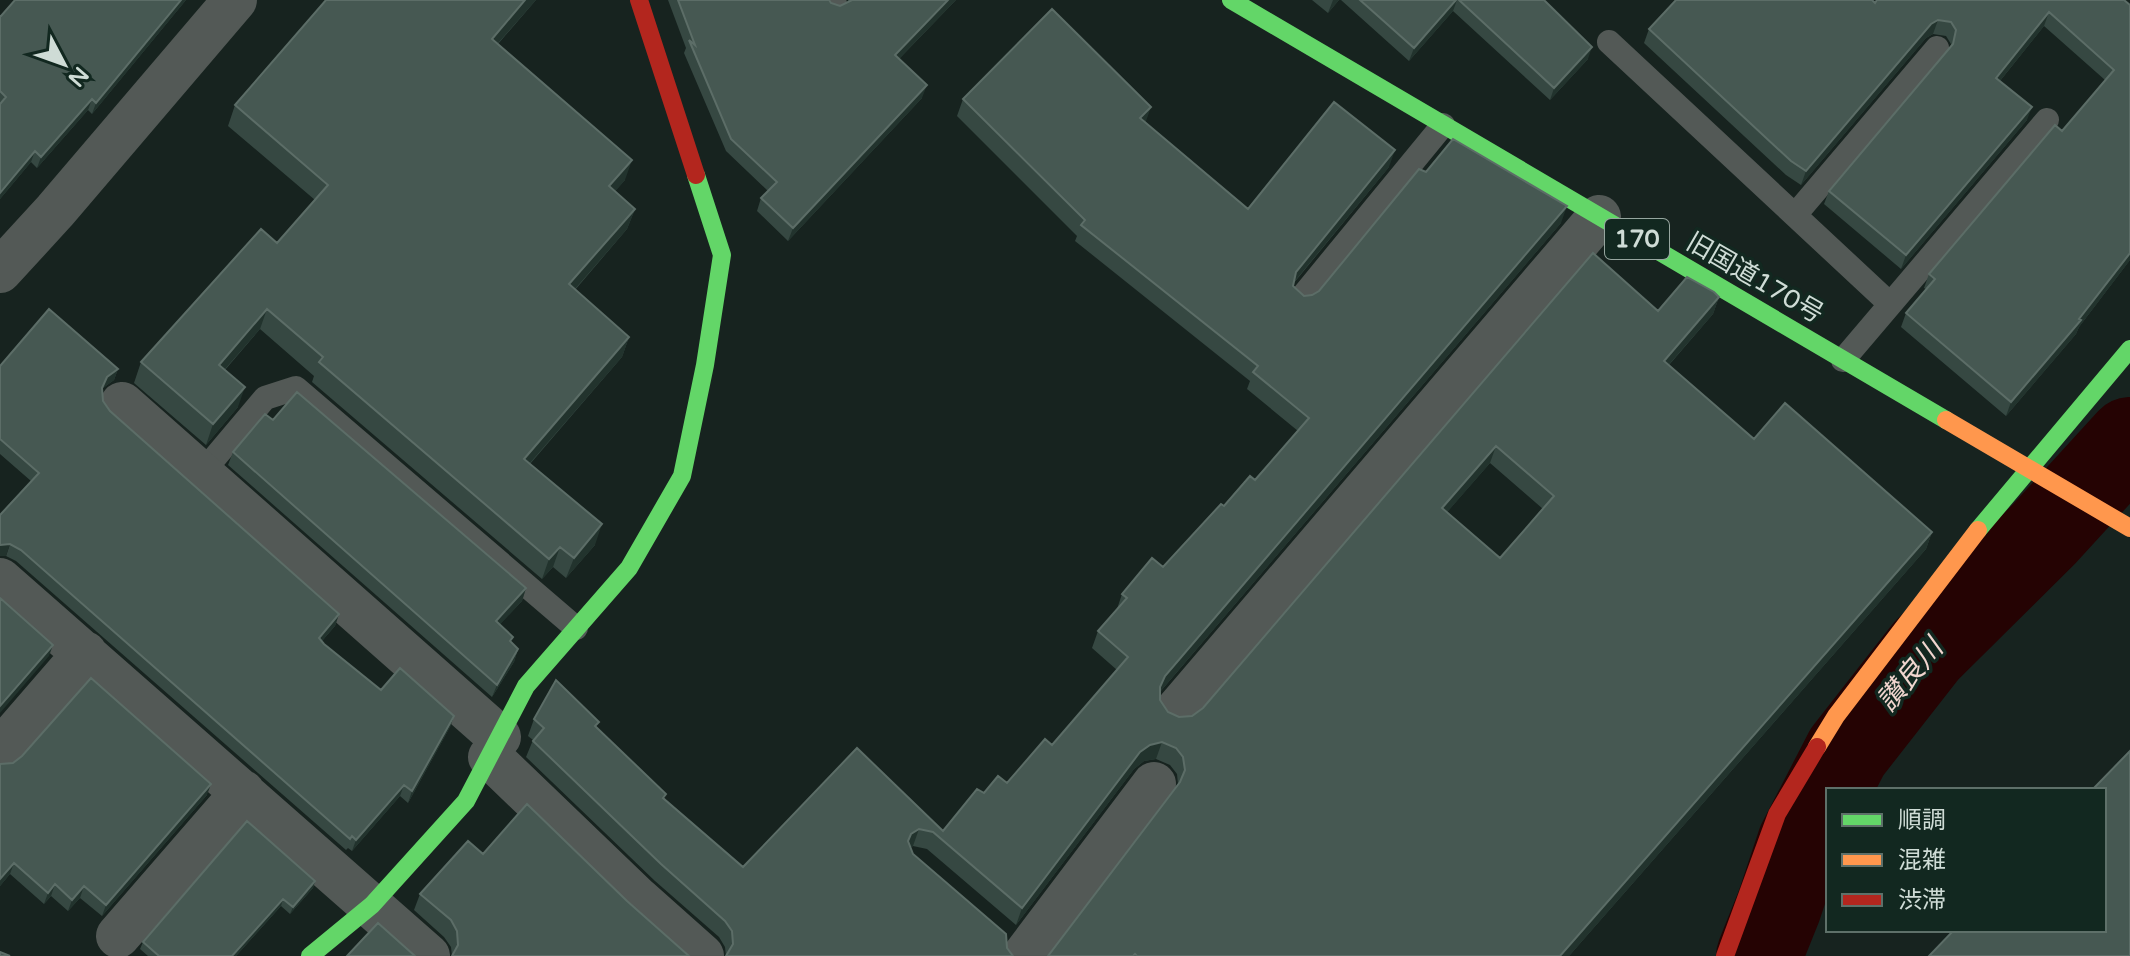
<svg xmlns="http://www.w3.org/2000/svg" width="2130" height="956" font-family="'Varela Round','Noto Sans JP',sans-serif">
<rect width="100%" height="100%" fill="#17231f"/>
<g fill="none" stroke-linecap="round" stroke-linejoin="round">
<!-- river -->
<path stroke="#250303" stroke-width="86" d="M1759 956 1779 906 1800 843 1847 752 1926 651 2044 534 2130 440"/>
<!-- lane -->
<path stroke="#535956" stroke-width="24" d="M833 0 835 4
M1609 42 1890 304
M1795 215 1937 48
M1301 298 1443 125
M1843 360 2047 120
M201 474 265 398 296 388 576 628"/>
<!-- street -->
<path stroke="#535956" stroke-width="44" d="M0 271 55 211 235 0
M122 404 499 737
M0 580 428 956
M1178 709 1599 217
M0 751 85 653
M490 757 638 899 702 956
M118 936 243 792
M1024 956 1154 784"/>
<!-- fast -->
<path stroke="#63d668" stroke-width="18" d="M1231 0 1946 420
M1978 530 2130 349
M310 956 372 905 466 801 526 686 629 568 682 476 705 365 722 255 696 175"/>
<!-- slow -->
<path stroke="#ff974d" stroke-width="18" d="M1946 420 2130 528
M1817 747 1836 716 1978 530"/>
<!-- jam -->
<path stroke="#b3261e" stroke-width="18" d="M639 0 696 175
M1725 956 1777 814 1817 747"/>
</g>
<!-- wall -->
<path fill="#364842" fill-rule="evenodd" d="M186 0 92 114 88 110 37 168 31 162 0 199V16Z
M326 0H536L498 44 625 180 615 191 635 209 627 229 575 290 629 337 622 357 530 464 595 545 566 578 553 567 542 579 312 382 314 376 260 329 225 370 238 407 206 445 134 383 141 362 277 243 315 200 228 126 235 105Z
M668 0H829L831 3 840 6 848 2V0H956L899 59 922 98 788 241 757 211 761 198 768 191 726 151 684 53 686 48Z
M1312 0H1339L1328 13Z
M1341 0H1544L1588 59 1550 100 1453 11 1409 61Z
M1875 3 2130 5V260L2079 327 2076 334 2006 416 1901 327 1906 313 1926 289 1924 288 1929 274 2062 131 2105 80 2044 26 2000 81 2027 120 1901 269 1824 204 1829 191 1951 47V44L1946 36 1933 34 1926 38 1801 185 1786 175 1644 43 1649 29Z
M963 99 1145 123 1248 209 1389 167 1293 284V286L1304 296 1312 295 1561 223 1160 692V700L1168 712 1179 717 1192 716 1203 708 1593 253 1658 311 1719 297 1713 314 1669 365 1754 439 1932 532 1926 549 1569 956H1048L1178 784 1177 774 1170 765 1156 759 1144 761 1134 769 1016 925 927 849 913 846 726 956 725 947 719 937 655 881 526 757 533 740 528 736 534 719 597 728 665 799 743 867 857 748 943 831 984 793 1007 783 1052 745 1117 670 1092 648 1098 631 1117 609 1122 594 1163 567 1224 506 1255 480 1298 431 1247 389 1250 381 1075 241 1077 236 957 116ZM1490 463 1543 509 1500 558 1447 512Z
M0 366 118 369 114 380 103 388 102 390 103 401 110 411 339 614 335 626 322 641 324 644 381 690 454 716 450 727 408 803 400 796 352 851 348 848 346 850 16 561 6 556 31 481 0 454Z
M273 420 526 588 522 601 500 624 511 642 518 649 514 662 492 697 228 465 233 452Z
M0 764 207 795 102 916 80 898 68 911 51 896 44 904 10 874 0 886Z
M483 854 627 901 452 956 451 947 444 937 414 910 420 894Z
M315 881 313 888 290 914 281 906 236 956H148L140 949 143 942Z"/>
<!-- shaded-wall -->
<path fill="#22332d" d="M181 0H186L92 114 96 103Z
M525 0H536L484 59 492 39Z
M948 0H956L890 68 895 55Z
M1333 0H1339L1328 13Z
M1457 0 1453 11 1409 61 1414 48Z
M2049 12 2044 26 1991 92 1996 78Z
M1938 20 1933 34 1926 38 1801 185 1806 171 1931 24Z
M1592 47 1588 59 1550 100 1554 88Z
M927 85 922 98 788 241 793 228Z
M92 99 88 110 37 168 41 157Z
M1151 107 1145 124 1140 118Z
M2032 107 2027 120 1901 269 1906 255Z
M1395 150 1389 167 1289 288 1296 272Z
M35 151 31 162 0 199V193Z
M632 160 625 180 602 207 609 186Z
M1567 206 1561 223 1159 693 1160 687 1165 676Z
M635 209 627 229 561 305 569 284Z
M2130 253V260L2079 327 2076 334 2006 416 2011 402 2079 319Z
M1719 297 1713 314 1658 377 1664 361Z
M267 309 260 329 211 385 219 365Z
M629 337 622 357 516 479 524 459Z
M118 369 114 380 103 388 97 400 107 377Z
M245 387 238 407 206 445 213 424Z
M1496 446 1490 463 1436 525 1442 508Z
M602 524 595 545 566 578 574 558Z
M1932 532 1926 549 1569 956H1560Z
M10 544 6 556H0V545Z
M560 547 553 567 542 579 549 559Z
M526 588 522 601 491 634 496 621Z
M339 614 335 626 315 649 319 638Z
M53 645 49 656 0 713V706Z
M518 649 514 662 492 697 497 685Z
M454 716 450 727 408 803 412 791Z
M1162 742 1156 759 1144 761 1134 769 1016 925 1022 908 1140 752 1150 745Z
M211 784 207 795 102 916 106 905Z
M404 785 400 796 352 851 356 840Z
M919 829 913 846 905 851 911 834Z
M14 863 10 874 0 886V879Z
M315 881 313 888 290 914 293 907Z
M55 884 51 896 44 904 48 893Z
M84 886 80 898 68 911 72 900Z
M283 899 281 906 236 956H232Z"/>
<!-- building -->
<path fill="#465852" stroke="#5c6d67" stroke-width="2" fill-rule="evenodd" d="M15 0H181L96 103 92 99 41 157 35 151 0 193V104L6 97 0 91V16H1Z
M326 0H525L492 39 632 160 609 186 635 209 569 284 629 337 524 459 602 524 574 558 560 547 549 559 319 362 323 357 267 309 219 365 245 387 213 424 141 362 261 229 277 243 328 185 235 105Z
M678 0H829L831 3 840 6 852 0H948L895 55 927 85 793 228 761 198 777 182 731 139 689 40 695 45Z
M1360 0H1456L1414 48Z
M1459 0H1544L1592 47 1554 88Z
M1676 0H1872L1875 3 1877 0H2124L2130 5V253L2079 319 2081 320 2011 402 1906 313 1935 279 1929 274 2055 125 2062 131 2114 70 2049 12 1996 78 2032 107 1906 255 1829 191 1953 44 1956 30 1951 22 1938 20 1931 24 1806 171 1791 161 1649 29Z
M1052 9 1151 107 1140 118 1248 209 1334 102 1395 150 1296 272 1293 286 1304 296 1312 295 1319 291 1419 169 1426 172 1453 139 1567 206 1165 676 1160 687V700L1168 712 1179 717 1192 716 1203 708 1593 253 1658 311 1687 277 1714 292 1719 297 1664 361 1754 439 1785 403 1932 532 1560 956H1137L1135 954 1133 956H1048L1180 782 1185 770 1183 757 1176 748 1162 742 1150 745 1140 752 1022 908 933 832 919 829 911 834 908 841 913 854 1006 934 1007 948 1013 956H726L733 944 732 931 725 921 661 864 533 741 544 728 534 719 556 680 599 722 595 726 666 794 663 798 743 867 857 748 943 831 977 789 984 793 998 776 1007 783 1045 739 1052 745 1128 657 1098 631 1127 598 1122 594 1152 558 1163 567 1221 504 1224 506 1250 476 1255 480 1309 418 1253 372 1258 366 1081 225 1085 220 963 99ZM1496 446 1554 496 1500 558 1442 508Z
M49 309 118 369 107 377 102 388 103 401 110 411 339 614 319 638 324 644 381 690 400 668 454 716 412 791 404 785 356 840 352 836 350 839 21 550 10 544 0 545V515L39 473 0 439V366Z
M297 392 526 588 496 621 513 637 510 641 518 649 497 685 233 452 265 414 273 420Z
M0 598 53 645 0 706Z
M91 678 211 784 106 905 84 886 72 900 55 884 48 893 14 863 0 879V764L13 763 22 756Z
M2130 751V956H1929L1954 930H2104V790H2092Z
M527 804 627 901 689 956H452L458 945 457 931 451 920 420 894 468 841 483 854Z
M247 821 315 881 293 907 283 899 232 956H159L143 942Z
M378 923 415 956H347Z
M0 952 10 956H0Z"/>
<g text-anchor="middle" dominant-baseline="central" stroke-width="7" stroke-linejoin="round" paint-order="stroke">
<!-- shield labels -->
<rect fill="#122820" stroke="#96a69f" stroke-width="2" x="1605" y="219" width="64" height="40" rx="6"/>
<g font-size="24" font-weight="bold" fill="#cfdcd6">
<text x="1637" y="239">170</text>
</g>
<!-- street labels -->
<g font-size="26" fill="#cfdcd6" stroke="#122820">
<text transform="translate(1755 278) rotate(30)">旧国道170号</text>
</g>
<!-- water labels -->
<g font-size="28" font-style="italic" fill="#f1d6cf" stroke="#122820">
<text transform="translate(1910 675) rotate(-50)">讃良川</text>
</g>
</g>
<!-- legend -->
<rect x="1826" y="788" width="280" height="144" fill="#122820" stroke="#5e7069" stroke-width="2"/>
<rect x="1842" y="814" width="40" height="12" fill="#63d668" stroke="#5e7069" stroke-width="2"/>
<text x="1898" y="828" font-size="24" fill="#cfdcd6">順調</text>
<rect x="1842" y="854" width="40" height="12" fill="#ff974d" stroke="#5e7069" stroke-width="2"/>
<text x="1898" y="868" font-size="24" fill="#cfdcd6">混雑</text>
<rect x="1842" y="894" width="40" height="12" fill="#b3261e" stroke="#5e7069" stroke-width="2"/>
<text x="1898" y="908" font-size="24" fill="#cfdcd6">渋滞</text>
<!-- north arrow -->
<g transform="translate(64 64) rotate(131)" stroke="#122820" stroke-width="6" paint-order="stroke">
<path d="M0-6L14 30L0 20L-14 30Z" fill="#cfdcd6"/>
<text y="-12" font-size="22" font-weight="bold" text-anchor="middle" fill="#cfdcd6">N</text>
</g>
</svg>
